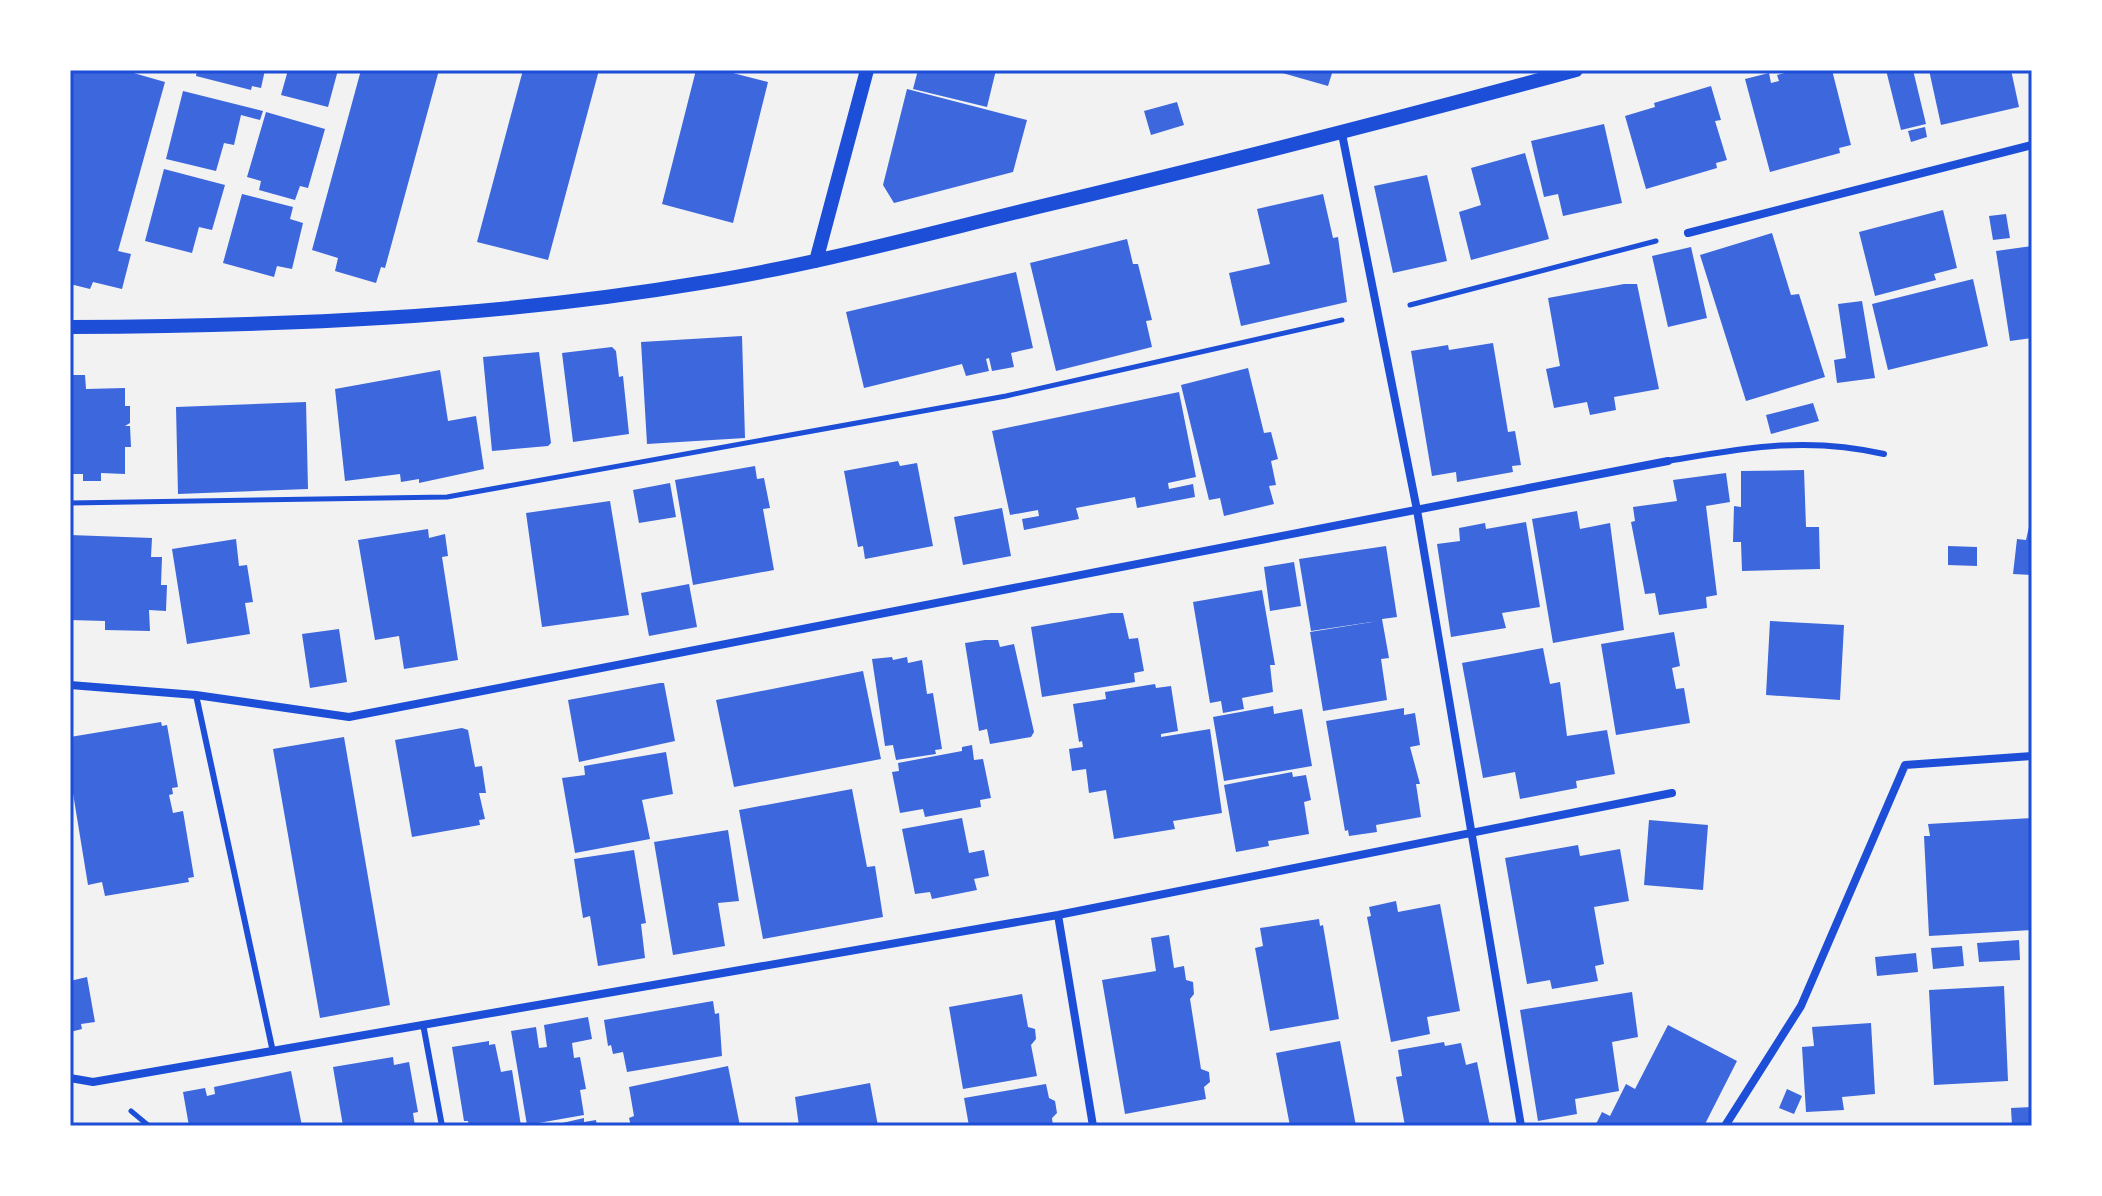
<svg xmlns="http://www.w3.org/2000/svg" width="2102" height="1196" font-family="Arial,sans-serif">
<rect width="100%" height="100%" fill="#f2f2f2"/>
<!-- building -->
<path fill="#3d67dc" d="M70 70H123L165 82 118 251 131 254 122 289 93 282 90 289 70 284Z
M197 70H265L261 88 252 86 251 90 196 76Z
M288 70H338L328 107 281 95Z
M361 70H439L385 268 381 267 376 283 335 271 338 258 312 250Z
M523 70H599L548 260 477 242Z
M696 70H721L768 82 733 223 662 204Z
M918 70H996L987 107 913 89Z
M1272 70H1333L1328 86Z
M1796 70H1832L1851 145 1839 148 1840 153 1770 172 1745 79 1769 73 1771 83 1779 81 1777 75Z
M1886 70H1913L1926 124 1901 130Z
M1929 70H2011L2019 107 1941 125Z
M1711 86 1721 120 1715 121 1727 160 1716 163 1717 168 1646 189 1625 116 1655 107 1654 103Z
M907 89 1027 120 1013 172 894 203 883 185Z
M183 91 263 111 260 120 241 115 234 145 224 143 216 171 166 159Z
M1177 102 1184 125 1151 135 1144 111Z
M266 112 325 129 308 188 300 186 295 200 259 190 261 181 247 177Z
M1604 124 1622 203 1563 216 1558 194 1544 197 1531 141Z
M1925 127 1927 137 1911 142 1908 131Z
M1525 153 1549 239 1471 260 1459 212 1481 205 1471 168Z
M164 169 225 185 212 230 199 227 192 253 145 241Z
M1427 175 1447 261 1393 273 1374 186Z
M242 194 293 207 290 219 303 223 292 269 277 266 274 277 223 263Z
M1323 194 1333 238 1338 237 1347 302 1241 326 1229 273 1270 264 1257 209Z
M1943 210 1957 268 1934 274 1936 280 1875 296 1859 232Z
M2006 214 2010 238 1993 240 1989 216Z
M1772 233 1791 295 1799 294 1825 377 1746 401 1700 255Z
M1127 239 1133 264H1138L1152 320 1146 321 1152 347 1056 371 1030 263Z
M2032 246V338L2010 341 1996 251Z
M1691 247 1707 318 1668 327 1652 256Z
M1016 272 1033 348 1011 353 1014 367 992 371 989 358 986 359 989 371 966 376 962 364 864 388 846 312Z
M1973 279 1988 346 1888 370 1872 304Z
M1624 284H1637L1659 389 1614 397 1616 410 1590 415 1587 402 1554 408 1546 369 1560 366 1548 298Z
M1862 301 1875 378 1837 383 1834 360 1846 358 1838 304Z
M742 336 745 438 647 444 641 342Z
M1493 343 1508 432 1515 431 1521 465 1512 466 1513 472 1457 482 1456 472 1432 476 1411 351 1448 345 1449 350Z
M612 347 616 351 619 377 623 376 629 434 573 442 562 353Z
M539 352 551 443 548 446 492 451 483 357Z
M1248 368 1264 433 1271 432 1278 459 1271 461 1276 485 1269 486 1274 504 1224 516 1220 498 1209 500 1181 385Z
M440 370 448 421 476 416 484 469 419 483V479L401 482 400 474 345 481 335 389Z
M70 375H85L86 389 125 388V406H130V423L125 426H130L131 447H125V474L101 473V481H83V474H70Z
M1179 392 1196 477 1168 483 1169 489 1193 484 1195 497 1137 508 1135 497 1076 508 1079 519 1024 530 1022 519 1039 516 1038 510 1010 515 992 431Z
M306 402 308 489 178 494 176 407Z
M1813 403 1819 421 1771 434 1766 415Z
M898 461 900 466 917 463 933 546 865 559 863 546 858 547 844 471Z
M755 466 757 479 764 478 770 508 763 509 774 570 693 585 675 480Z
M1804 470 1806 527H1819L1820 569 1742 571 1741 542H1733L1734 506 1741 507V471Z
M1726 473 1730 502 1706 506 1717 595 1706 597 1707 608 1659 615 1655 593 1645 594 1631 522 1635 521 1633 507 1677 501 1673 480Z
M670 483 676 517 639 523 633 490Z
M610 501 629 615 542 627 526 513Z
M1002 508 1011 556 963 565 954 517Z
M1577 511 1580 529 1610 523 1624 630 1553 643 1532 519Z
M2031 518 2032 575 2013 574 2017 539 2026 540Z
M1526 522 1540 607 1502 613 1506 628 1451 637 1437 544 1460 541 1459 528 1485 523 1486 529Z
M428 529 429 538 445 534 448 556 442 557 458 660 404 669 399 636 375 640 358 540Z
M70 535 152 538 151 557H162L161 585H167L166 611 149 610 150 631 105 630V621L70 620Z
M236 539 239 566 247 565 253 602 245 603 250 634 187 644 172 549Z
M1386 546 1397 617 1382 619 1389 658 1381 659 1387 700 1323 711 1310 632 1378 621 1311 631 1299 559Z
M1948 546 1977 547V566L1948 565Z
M1294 562 1301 606 1270 611 1264 567Z
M689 584 697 627 649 636 641 593Z
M1262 590 1275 665H1270L1273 692 1242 698 1244 709 1223 713 1221 701 1210 703 1193 602Z
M1111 613H1123L1129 639 1138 638 1144 671 1134 673 1135 682 1042 697 1031 627Z
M1770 621 1844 625 1840 700 1766 695Z
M339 629 347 682 310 688 302 634Z
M1674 632 1680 666 1672 668 1676 689 1684 688 1690 723 1616 735 1601 644Z
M985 640H998L1000 647 1014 644 1034 732 1031 737 990 744 987 729 979 731 965 643Z
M1543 648 1550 684 1560 682 1567 736 1607 730 1615 774 1576 781 1577 788 1520 799 1515 772 1483 778 1462 663Z
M892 657 893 660 907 657 908 663 922 660 927 694 933 693 942 749 935 750 936 754 896 760 893 745 885 746 872 659Z
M863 671 881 759 734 787 716 700Z
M660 683H664L675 741 579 762 568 700Z
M1155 684 1156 688 1171 686 1178 731 1161 734V737L1210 729 1222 813 1173 821 1175 829 1114 839 1106 790 1089 793 1086 769 1072 771 1069 749 1083 747 1082 741 1079 742 1073 704 1106 699 1105 692Z
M1273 706 1274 714 1302 709 1312 766 1224 781 1213 717Z
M1404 708V715L1415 713 1420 745 1410 747 1420 784H1416L1421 817 1376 825 1377 832 1349 836 1348 830 1345 831 1326 721Z
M161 722 162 726 167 725 178 787 172 788 173 794 169 795 173 813 183 811 194 877 188 878 189 882 105 896 102 882 88 885 70 775V737Z
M462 728 468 730 475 767 482 766 486 793H479L485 819 479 820 480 825 412 837 395 740Z
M344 737 390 1005 320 1018 273 749Z
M972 745 974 760 983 759 991 798 980 800 981 807 925 817 923 809 900 813 892 772 899 771 898 763 962 751V747Z
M666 752 673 794 642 800 650 839 575 853 562 778 585 775 584 766Z
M1292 772 1293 777 1306 775 1311 800 1304 802 1309 834 1268 841 1269 846 1236 852 1224 785Z
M852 789 867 867 875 866 883 917 763 939 739 810Z
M962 818 969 853 984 850 989 876 974 879 977 890 932 899 930 892 915 894 902 829Z
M2032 818V930L1929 936 1924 836H1930L1928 824Z
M1649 820 1708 825 1703 890 1644 885Z
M728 830 739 901 718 903 725 946 673 955 654 842Z
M1578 845 1580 856 1620 849 1629 901 1594 907 1604 964 1595 966 1598 981 1552 989 1550 980 1527 984 1505 858Z
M634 850 646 923 641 924 645 958 598 966 590 916 583 918 574 859Z
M1396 901 1398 912 1440 904 1460 1011 1427 1017 1430 1034 1391 1042 1367 917 1371 916 1369 907Z
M1319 919 1320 926 1323 925 1339 1019 1270 1031 1255 948 1263 946 1260 928Z
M1169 935 1174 968 1184 966 1186 980 1193 982 1194 994 1190 999 1201 1069 1209 1072 1210 1082 1204 1087 1206 1099 1125 1114 1102 980 1156 971 1151 938Z
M2019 940 2020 960 1979 962 1977 943Z
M1962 946 1964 966 1933 969 1931 948Z
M1916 953 1918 972 1877 976 1875 957Z
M87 977 95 1022 81 1024 82 1029 70 1032V981Z
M2004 986 2008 1081 1934 1085 1929 990Z
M1632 992 1638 1037 1612 1042 1619 1091 1575 1099 1577 1114 1538 1121 1520 1010Z
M1022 994 1028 1027 1035 1029 1036 1039 1031 1045 1037 1076 963 1089 949 1007Z
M713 1001 715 1014 719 1013 722 1056 627 1072 623 1052 613 1054 611 1045 608 1046 604 1020Z
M588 1017 592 1039 572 1043 574 1058 580 1057 586 1089 580 1090 584 1115 527 1125 511 1031 536 1027 539 1048 547 1047 544 1025Z
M1871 1023 1875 1094 1842 1097 1844 1110 1806 1112 1802 1047 1814 1046 1812 1027Z
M1668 1025 1737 1061 1704 1126H1595L1602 1112 1610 1116 1626 1084 1635 1089Z
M489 1041V1045L495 1044 501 1072 512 1070 521 1126H469L468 1121H464L452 1047Z
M1340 1041 1356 1126H1290L1276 1053Z
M1444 1042 1445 1046 1461 1043 1466 1065 1477 1062 1490 1126H1405L1396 1077 1402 1076 1398 1050Z
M393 1057 394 1065 409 1062 418 1112 413 1113 415 1126H343L333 1067Z
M728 1066 740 1126H631L629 1118 634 1116 629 1087Z
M291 1071 302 1126H189L183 1092 205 1088 207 1096 215 1094 214 1087Z
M870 1083 878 1126H799L795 1097Z
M1046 1084 1049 1098 1055 1101 1057 1113 1052 1118 1053 1126H969L964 1098Z
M1787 1089 1802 1096 1794 1114 1779 1108Z
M2032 1107V1126H2012L2011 1108Z
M584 1118V1122L596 1120 597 1126H549Z"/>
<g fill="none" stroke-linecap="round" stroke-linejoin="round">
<!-- path -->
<path stroke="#1d4ed8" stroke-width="5" d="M1410 305 1656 241
M70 503 447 497 1006 396 1342 320
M131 1111 149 1126"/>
<!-- service -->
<path stroke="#1d4ed8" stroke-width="6" d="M1668 461C1745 448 1806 436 1884 454
M196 695 273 1052
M423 1024 442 1126"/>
<!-- minor -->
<path stroke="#1d4ed8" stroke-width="8" d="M1342 134 1417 510 1521 1126
M1688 233 2032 145
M70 685 196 695 349 717 1668 461
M1058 915 1093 1126
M70 1078 93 1082 1058 915 1672 793
M1725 1126 1801 1006 1905 765 2032 756"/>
<!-- tertiary -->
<path stroke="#1d4ed8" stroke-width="14" d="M816 261 867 70
M70 327C280 326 492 318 700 283 814 265 926 234 1038 207 1218 164 1397 119 1576 70"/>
</g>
<!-- border -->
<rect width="2102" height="1196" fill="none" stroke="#ffffff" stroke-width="144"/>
<rect x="72" y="72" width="1958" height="1052" fill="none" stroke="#1d4ed8" stroke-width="3"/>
</svg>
